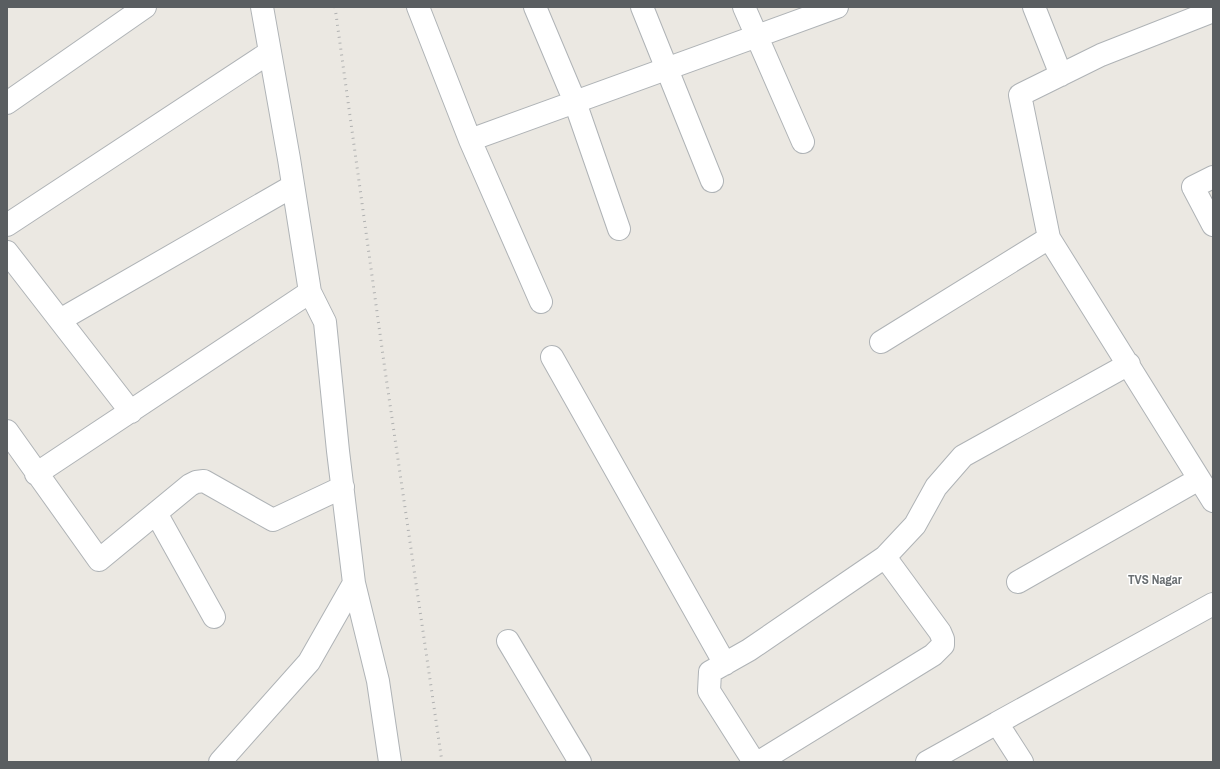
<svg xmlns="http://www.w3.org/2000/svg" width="1220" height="769" font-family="'Archivo Narrow',sans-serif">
<rect width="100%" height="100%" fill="#ebe8e2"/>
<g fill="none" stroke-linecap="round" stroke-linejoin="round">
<!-- minor casing -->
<g stroke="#afb3b6" stroke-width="24">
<path id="minor" d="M262 7 289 159 310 292 325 322 338 451 354 583 378 681 390 762
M418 7 470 140 541 302
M535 7 575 102 619 229
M642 7 712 181
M744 7 803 142
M1034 7 1061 75
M1213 11 1101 55 1020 95 1049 238 1213 501
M7 103 145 7
M470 140 837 7
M1213 177 1193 187 1213 225
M7 225 270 52
M7 252 131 412
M60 320 293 186
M881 342 1049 238
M552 357 725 664
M7 431 99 560 190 485 196 482 204 481 273 520 343 487
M36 474 310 292
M156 513 214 617
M1018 582 1199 479
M508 641 580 762
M220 762 309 662 354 583
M754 762 709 691 710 672 749 650 885 557 915 525 936 487 963 456 1129 364
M759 762 933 655 943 645V639L940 632 885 557
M927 762 997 723
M1022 762 997 723 1213 604"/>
</g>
<!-- minor -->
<use href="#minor" stroke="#fff" stroke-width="22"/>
<!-- rail -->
<path stroke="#b0b1b1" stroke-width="3" stroke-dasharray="1 5" stroke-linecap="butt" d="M335 7 385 370 442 762"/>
</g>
<g text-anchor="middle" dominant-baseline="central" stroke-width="3" stroke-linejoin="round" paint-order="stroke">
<!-- neighbourhood labels -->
<g font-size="13" font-weight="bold" fill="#6b7073" stroke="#fff">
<text x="1155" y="579">TVS Nagar</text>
</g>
</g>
<!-- border -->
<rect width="1220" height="769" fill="none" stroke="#5a5e61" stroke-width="16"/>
</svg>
